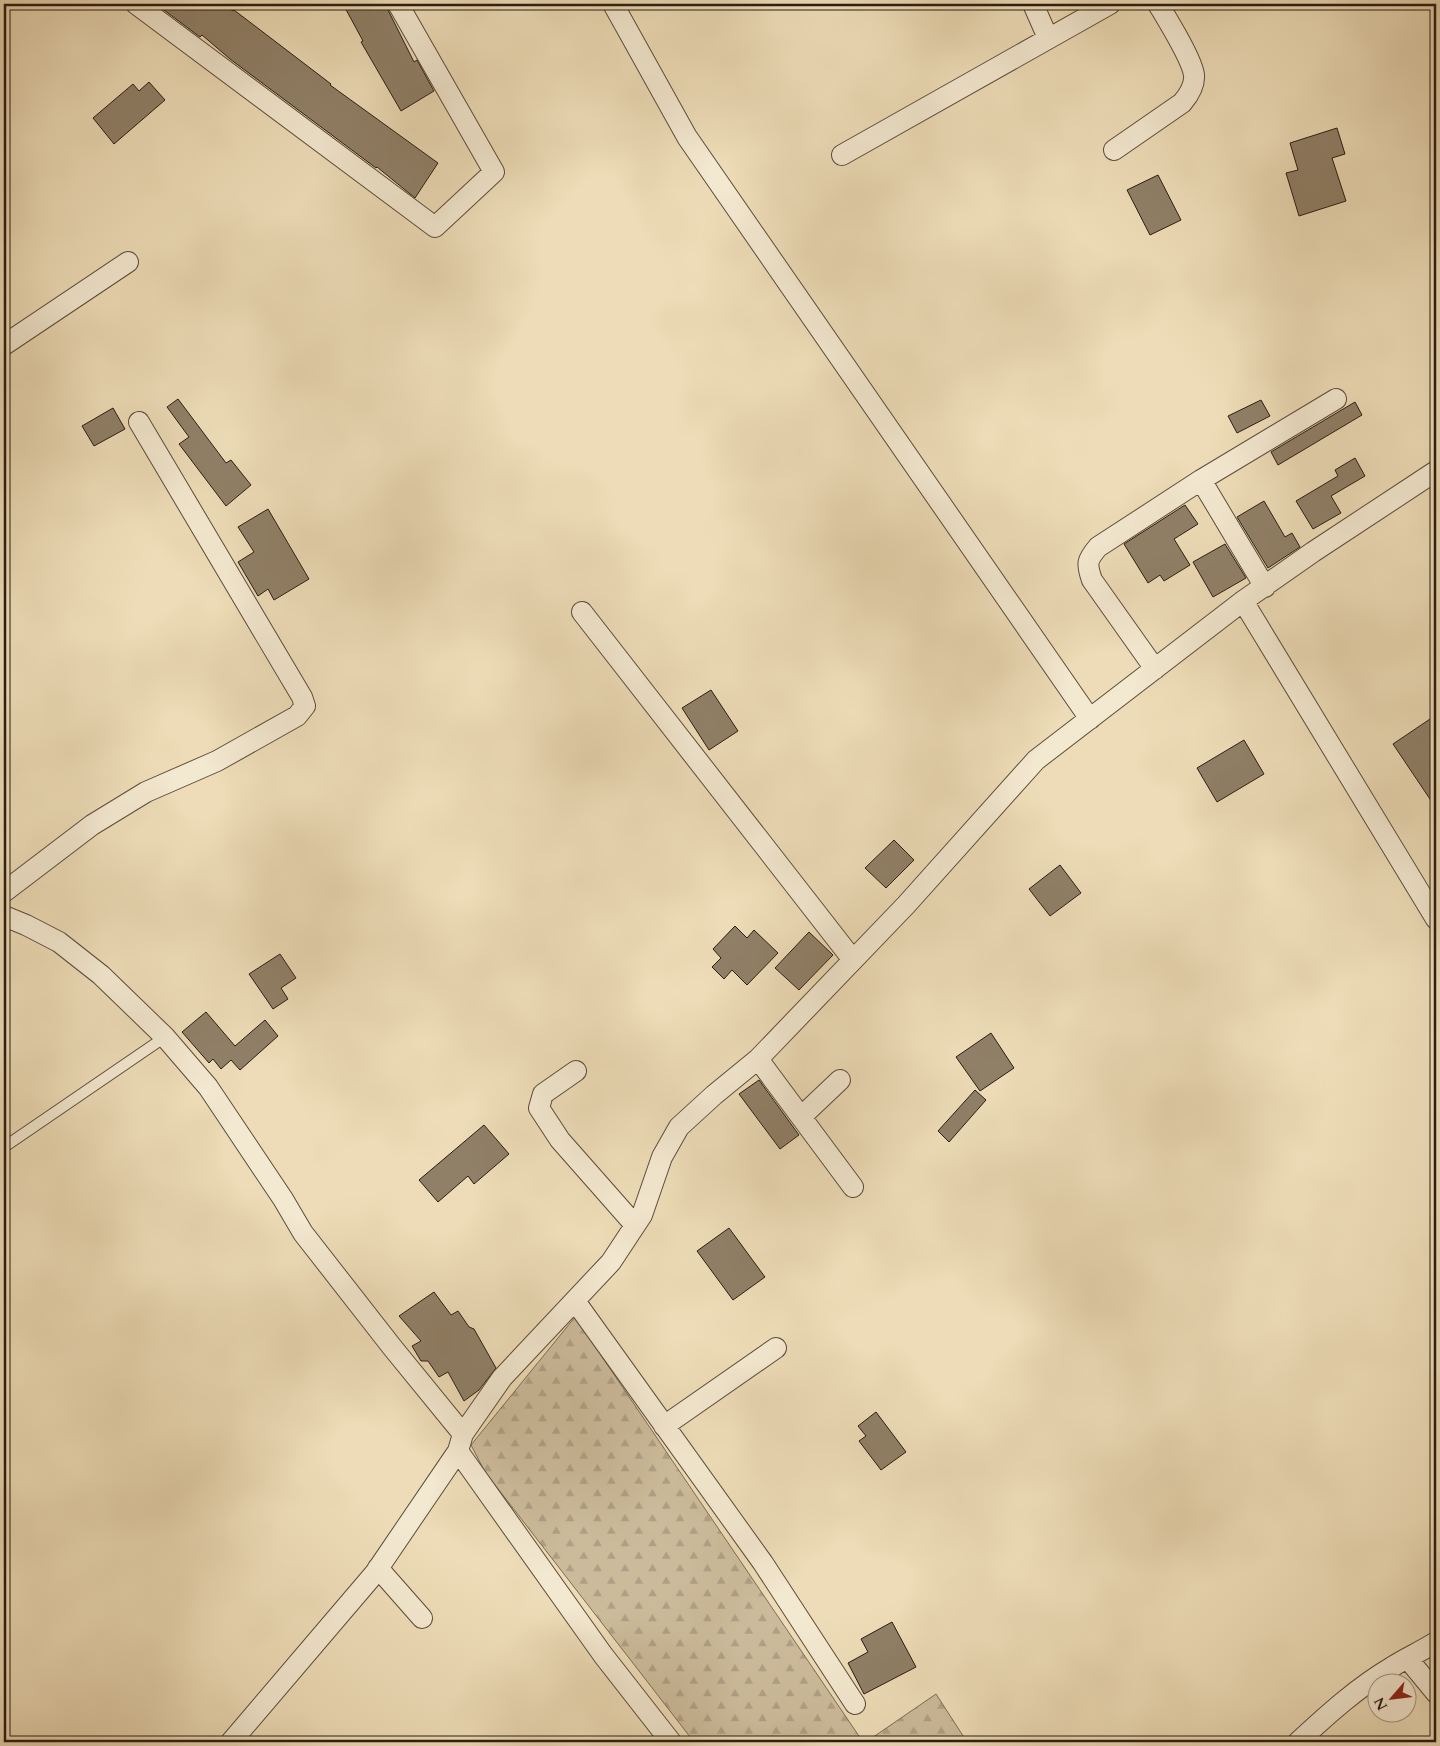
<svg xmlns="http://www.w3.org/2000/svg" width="1440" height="1746" font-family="Cardo,serif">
<defs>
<pattern id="forest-firs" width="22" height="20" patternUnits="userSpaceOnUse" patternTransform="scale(1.25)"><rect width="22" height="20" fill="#ccbb9b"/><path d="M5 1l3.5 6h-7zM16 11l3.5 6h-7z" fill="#afa085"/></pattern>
</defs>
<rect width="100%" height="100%" fill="#eddcb7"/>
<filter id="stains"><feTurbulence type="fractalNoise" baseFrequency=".004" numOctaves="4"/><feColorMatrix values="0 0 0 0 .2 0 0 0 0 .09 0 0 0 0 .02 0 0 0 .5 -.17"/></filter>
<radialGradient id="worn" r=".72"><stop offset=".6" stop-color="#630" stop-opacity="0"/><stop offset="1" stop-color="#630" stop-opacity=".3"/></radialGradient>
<!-- forest -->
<path fill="url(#forest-firs)" stroke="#7c6c57" d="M575 1317 863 1742H694L485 1472 471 1445Z
M936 1694 967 1742H866Z"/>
<!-- building -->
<path fill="#908068" stroke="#2b1c13" d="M156 4H222L233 11 234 10 331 84 330 85 438 163 415 198 377 167 376 168 230 59 202 35 200 37Z
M343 4H386L388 10 414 62 417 60 434 91 401 111 361 42 363 41Z
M149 82 165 100 114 144 93 118 133 84 139 91Z
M1337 128 1345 154 1332 158 1346 201 1299 216 1286 173 1298 170 1290 143Z
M1158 175 1181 220 1150 235 1127 190Z
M178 399 226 463 231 460 251 485 226 506 179 444 189 437 167 407Z
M1261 400 1270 416 1237 433 1228 416Z
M1355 402 1362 415 1278 465 1271 452Z
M113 408 125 429 94 446 82 426Z
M1355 458 1365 476 1331 496 1341 513 1313 529 1296 501 1338 476 1335 470Z
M1264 501 1285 537 1292 533 1300 547 1268 568 1237 517Z
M1185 505 1198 524 1174 539 1190 565 1164 581 1160 575 1148 583 1124 544Z
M268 509 309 579 274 600 268 589 258 596 238 562 254 552 238 527Z
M1225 544 1246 578 1213 597 1193 562Z
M711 690 738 731 709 750 682 708Z
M1436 715V808L1393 744Z
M1244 740 1264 774 1217 802 1197 768Z
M894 840 914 860 886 888 865 868Z
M1060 865 1081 893 1050 916 1029 889Z
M735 926 747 938 754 930 778 953 747 985 732 970 724 979 712 967 721 958 713 949Z
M809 932 833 955 799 990 775 968Z
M280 954 296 978 281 988 288 999 273 1009 249 974Z
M206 1012 235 1046 265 1020 278 1036 240 1070 231 1060 221 1069 213 1059 209 1063 182 1032Z
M991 1033 1014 1068 980 1091 956 1057Z
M759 1080 799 1135 780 1149 739 1094Z
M975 1090 986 1100 949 1142 938 1131Z
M484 1125 509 1154 474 1184 468 1176 438 1202 419 1180Z
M729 1228 765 1277 733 1300 697 1251Z
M434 1292 451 1315 458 1311 469 1327 474 1329 496 1368 479 1390 464 1401 448 1372 439 1377 428 1361H421L412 1346 421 1341 399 1316Z
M876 1412 906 1452 881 1470 859 1441 866 1436 858 1426Z
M892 1622 916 1667 864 1694 848 1663 868 1652 861 1639Z"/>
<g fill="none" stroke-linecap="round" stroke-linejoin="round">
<!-- service casing -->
<g stroke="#5c4c3c" stroke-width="12">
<path id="service" d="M7 1145 165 1037"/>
</g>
<!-- minor casing -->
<g stroke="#5c4c3c" stroke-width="22">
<path id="minor" d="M136 4 435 227 494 172 398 4
M613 4 687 137 1090 719
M1033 4 1048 38
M1114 150 1182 103C1188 96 1195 85 1194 75 1192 59 1167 19 1158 4
M842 155 1110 4
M4 345 128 262
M1201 480 1265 587
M1243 601 1436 919
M582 612 853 960
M1155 669 1092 580C1086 563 1087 560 1098 547L1201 480 1336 399
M4 892 92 825 146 792 217 761 297 716 305 706 302 697 139 422
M4 916 26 925 59 942 101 975 165 1037 208 1087 283 1199 303 1233 392 1347 463 1434
M758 1059 853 1187
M576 1071 543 1094 539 1108 560 1140 634 1224
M801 1117 840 1080
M575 1301 763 1563 855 1704
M664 1426 776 1348
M458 1451 603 1655 671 1742
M378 1568 422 1618
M1408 1659 1436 1693
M231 1742 375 1573 458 1451 463 1434 502 1378 611 1262 642 1215 662 1157 679 1127 714 1095 758 1059 906 905 1036 760 1243 601 1313 552 1436 471
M1298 1742C1327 1715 1358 1687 1392 1667 1406 1658 1422 1651 1436 1642"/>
</g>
<!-- service -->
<use href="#service" stroke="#f3e8d0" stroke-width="10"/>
<!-- minor -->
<use href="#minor" stroke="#f3e8d0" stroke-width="20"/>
</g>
<!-- margin -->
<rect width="1440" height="1746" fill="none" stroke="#eddcb7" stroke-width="20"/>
<rect x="5" y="5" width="1430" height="1736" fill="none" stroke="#2b1c13" stroke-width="2.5"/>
<rect x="10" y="10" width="1420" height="1726" fill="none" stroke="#2b1c13"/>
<!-- north arrow -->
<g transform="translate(1392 1698) rotate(242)"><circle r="24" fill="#f3e8d0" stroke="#a39684"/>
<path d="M0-4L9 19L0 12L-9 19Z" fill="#8f2418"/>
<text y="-8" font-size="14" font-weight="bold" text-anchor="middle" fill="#2b1c13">N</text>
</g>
<rect width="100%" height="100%" filter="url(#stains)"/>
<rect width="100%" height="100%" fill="url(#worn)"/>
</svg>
